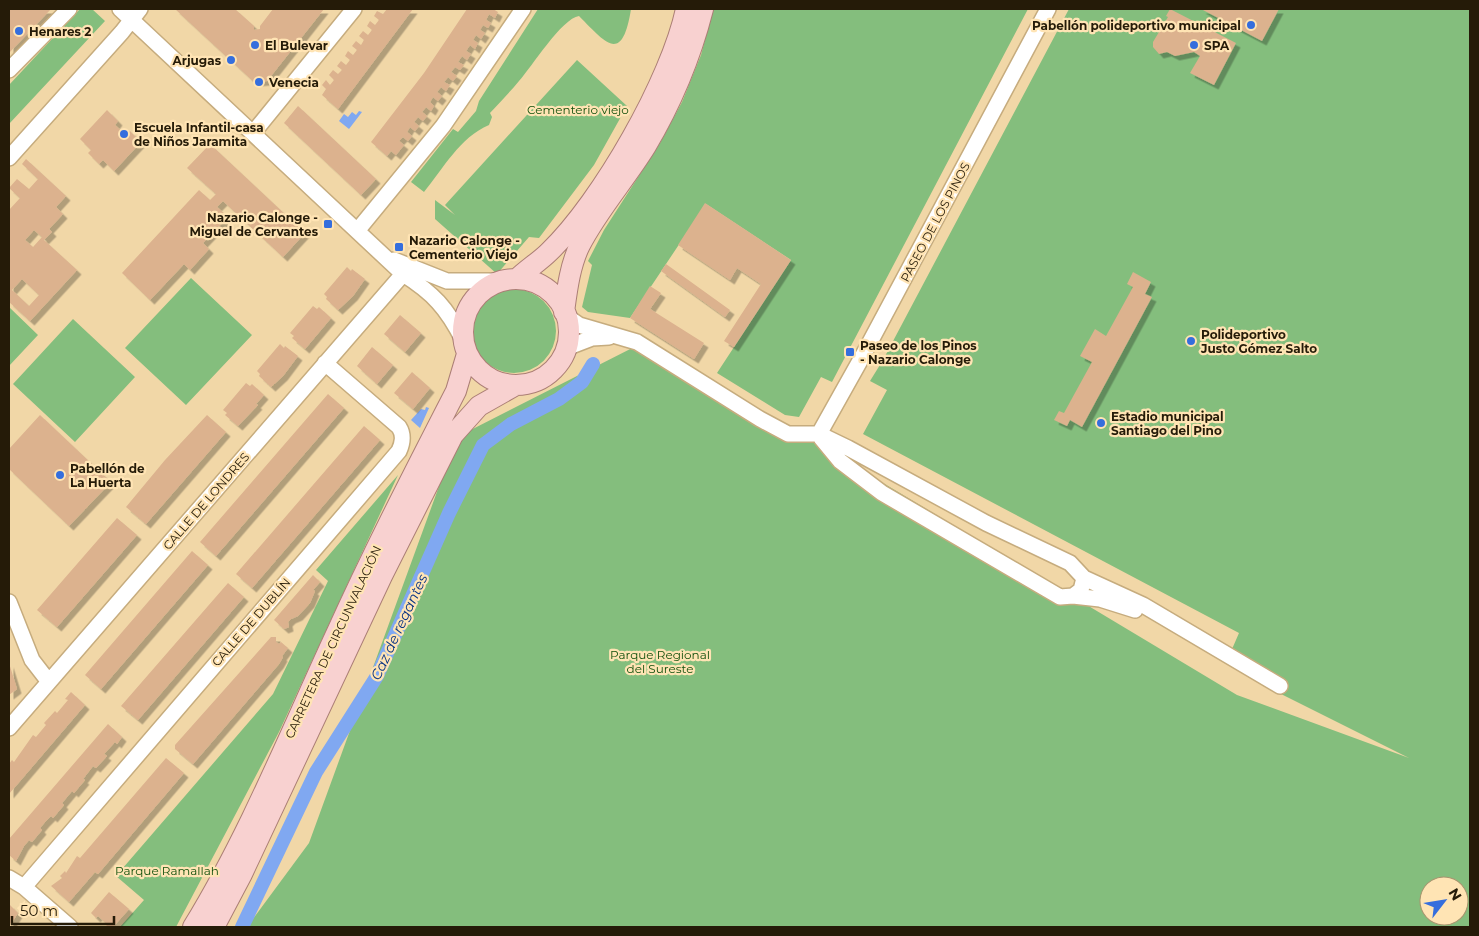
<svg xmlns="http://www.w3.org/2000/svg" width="1479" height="936" font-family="Montserrat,sans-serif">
<defs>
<filter id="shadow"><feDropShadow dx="4.5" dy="4.5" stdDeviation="0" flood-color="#0004"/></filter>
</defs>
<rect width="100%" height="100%" fill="#f1d7a7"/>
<!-- green -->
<path fill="#84be7d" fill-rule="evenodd" d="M80 9H92L105 21 9 124V85Z
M538 9H631C622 66 605 42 579 16 562 18 531 68 519 81 510 92 500 102 490 113L492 117 489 125C460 137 443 169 424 192L411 182 453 129 458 132 476 111 479 101Z
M713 9H1028L832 382 821 377 799 417 785 415 717 373 791 260 706 204 630 318 588 312 582 307 592 265 588 261 604 230 660 143 682 102 701 55Z
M1069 9H1470V927H247L309 843 457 437 646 341 1237 695 1409 758 1281 694 1226 663 1239 633 863 434 887 390 870 381 883 360ZM1429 886H1459V916H1429Z
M577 60 627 106 594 165 539 238 529 237 497 274 435 219V200L455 215 445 205Z
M191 278 252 335 186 405 125 348Z
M472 331a42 42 0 1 1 84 0a42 42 0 1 1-84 0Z
M9 307 38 335 9 366Z
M73 319 135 377 75 442 13 384Z
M398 475 279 732 176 927H120L144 900 116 876 273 694 328 581 316 570Z"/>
<!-- water -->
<path fill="#80a8f1" d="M359 111 362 112 349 129 339 121 344 114 348 117 352 112 356 115Z
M426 407 429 408 420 428 411 420 421 409 425 410Z"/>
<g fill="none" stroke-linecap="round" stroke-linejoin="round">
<!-- canal -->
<path stroke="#80a8f1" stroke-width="14" d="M242 927 316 772 377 676 449 513 483 445 511 424 559 399 582 382 593 364"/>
</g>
<!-- building -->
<path fill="#dcb28e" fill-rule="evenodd" filter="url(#shadow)" d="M9 9H51L9 53Z
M175 9H235L254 26V30L260 29V26L273 9H324L267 81 254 82Z
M387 9H413L338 109 322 95 326 89 322 85 326 80 330 85 334 80 329 75 333 70 338 74 342 70 337 66 341 61 346 65 350 60 345 56 348 51 353 55 357 50 352 46 356 41 361 45 364 40 359 36 363 31 368 35 372 30 367 26 370 21 375 25 379 20 374 16 377 11 383 14Z
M467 9H493L498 12 495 18 489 14 486 20 491 23 488 28 483 25 480 30 485 33 481 39 476 35 473 40 478 43 475 49 470 45 466 51 471 54 467 60 462 56 458 62 464 65 460 70 455 67 451 72 457 76 453 81 448 77 444 82 450 85 446 91 441 87 437 92 442 96 438 101 433 97 430 102 434 106 431 111 426 107 422 112 427 116 423 121 418 117 414 122 419 126 415 131 410 127 407 132 412 136 408 141 403 137 399 141 404 145 396 155 391 151 387 156 371 142 424 73Z
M1170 9 1236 43 1214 85 1190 73 1200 56 1194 52 1175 56 1167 52 1159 54 1153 47V42L1168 17 1166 16Z
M1201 9H1279L1262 41Z
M298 106 376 179 361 195 284 123Z
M107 110 118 121 115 125 126 135 130 131 141 142 114 171 103 160 99 164 88 153 91 150 80 139Z
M210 144 305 233 283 257 223 201 217 207 228 217 203 243 209 249 190 270 184 264 150 300 122 273 199 190 210 200 216 194 187 168Z
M26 159 66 196 56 207 63 214 49 229 52 232 44 240 77 270 30 321 9 302V210L20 198 9 188 17 179 29 189 38 179 22 164ZM34 230 42 237 33 247 25 240ZM22 279 39 295 29 306 12 290Z
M705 203 791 260 734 347 724 341 761 284 737 268 730 280 678 245Z
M666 264 730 310 725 317 661 271Z
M347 267 351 271 352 269 365 279 353 296 338 310 326 299 327 297 324 294Z
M1133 272 1151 282 1145 294 1152 297 1082 427 1070 420 1067 426 1054 420 1059 411 1064 413 1092 362 1080 356 1095 329 1106 336 1133 287 1127 284Z
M650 286 661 293 650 309 704 343 694 359 630 318Z
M313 306 317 309 319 307 331 318 305 349 292 338 294 336 290 333Z
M400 315 421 333 405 352 384 334Z
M280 344 284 348 285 346 298 356 283 376 271 387 259 376 260 374 257 371Z
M372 347 393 365 377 384 357 366Z
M412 372 430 388 413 409 394 393Z
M246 383 250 386 252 384 264 395 256 404 258 405 238 426 225 415 227 413 223 410Z
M328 394 344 408 216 556 200 542Z
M40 415 111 482 69 526 9 469V449Z
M207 415 226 432 146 524 126 507 165 460Z
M364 426 380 440 252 588 236 574Z
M117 518 137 535 57 627 37 610Z
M192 551 208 565 101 689 85 675Z
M313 575 320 582 313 590 315 591 310 603 298 616 291 619 288 622 289 627 284 629 274 620Z
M228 583 244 597 138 720 121 706Z
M271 637H276V642L279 644 281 642 288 648 282 656 283 657 279 664 193 764 175 749V745Z
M9 663 17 689 9 695Z
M71 692 85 705 9 794V764L12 760 14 762 33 735 36 737 46 725 44 723 55 711 57 713 68 700 65 699Z
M108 724 122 737 117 744 115 742 104 754 107 756 96 768 93 766 83 779 85 780 74 793 72 791 62 803 64 805 53 818 51 816 45 822 40 828 42 830 32 842 29 840 24 846 16 861 9 855V839Z
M166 758 184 773 98 874 95 872 69 902 51 886 62 878 60 876 65 871 66 873 77 856 80 858Z
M109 892 129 909 113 927H106L107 924 98 916 96 918 91 913Z
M9 904 18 913 11 924 9 922Z"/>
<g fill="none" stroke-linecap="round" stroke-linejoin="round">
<!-- minor casing -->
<g stroke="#c6ac7e" stroke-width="18">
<path id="minor" d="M120 9 403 274C433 293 447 308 463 340
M9 70 69 9
M253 133 354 9
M9 158 122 32 140 9
M357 231 443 126 523 9
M394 260 447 281H501
M566 316 579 325 637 342 760 419 788 434H819L848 448 986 523 1070 563 1084 578 1143 605 1280 686
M566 348 592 338 609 337
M819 434 861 359 1048 9
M821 438 840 461 882 493 1060 597 1073 596 1081 590 1084 578
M1073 596 1100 599 1135 610
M9 602 32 660 49 682
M9 728 403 274
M9 878 24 887 70 927
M24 887 399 451C403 442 404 435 399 427L325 363"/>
</g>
<!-- major casing -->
<g stroke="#ab7e75" stroke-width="22">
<path id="major" d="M517 279C527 269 539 262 549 252 602 201 671 80 686 9
M463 332a53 53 0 1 1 106 0a53 53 0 1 1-106 0Z
M564 312C567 290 570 265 580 245 598 210 625 180 646 146 671 104 691 56 703 9
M193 927C250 834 291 731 337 632 374 550 415 471 456 391L467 354
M214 927 242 874 382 576 453 435 479 406 516 385"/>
</g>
<!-- minor -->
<use href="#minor" stroke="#fff" stroke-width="15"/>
<!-- major -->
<use href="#major" stroke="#f8d1d0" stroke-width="20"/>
</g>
<!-- markers -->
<g fill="#356edd" stroke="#ffe4b4" stroke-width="2">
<circle cx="1251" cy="25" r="5"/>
<circle cx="19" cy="31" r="5"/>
<circle cx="255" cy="45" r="5"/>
<circle cx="1194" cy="45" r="5"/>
<circle cx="231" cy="60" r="5"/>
<circle cx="259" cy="82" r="5"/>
<circle cx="124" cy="134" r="5"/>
<rect x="323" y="219" width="10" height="10" rx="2.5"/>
<rect x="394" y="242" width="10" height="10" rx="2.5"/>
<circle cx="1191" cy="341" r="5"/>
<rect x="845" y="347" width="10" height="10" rx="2.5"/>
<circle cx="1101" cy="423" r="5"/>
<circle cx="60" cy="475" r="5"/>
</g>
<g text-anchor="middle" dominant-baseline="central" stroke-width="4.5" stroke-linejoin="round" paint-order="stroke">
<!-- poi labels -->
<g font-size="12" font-weight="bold" fill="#251b08" stroke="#ffe4b4" text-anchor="start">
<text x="1241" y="25" text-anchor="end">Pabellón polideportivo municipal</text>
<text x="29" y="31">Henares 2</text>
<text x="265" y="45">El Bulevar</text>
<text x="1204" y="45">SPA</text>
<text x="221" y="60" text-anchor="end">Arjugas</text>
<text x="269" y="82">Venecia</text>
<text x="134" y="127">Escuela Infantil-casa<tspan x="134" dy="14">de Niños Jaramita</tspan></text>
<text x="318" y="217" text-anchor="end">Nazario Calonge -<tspan x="318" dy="14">Miguel de Cervantes</tspan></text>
<text x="409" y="240">Nazario Calonge -<tspan x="409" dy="14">Cementerio Viejo</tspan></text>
<text x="1201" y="334">Polideportivo<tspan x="1201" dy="14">Justo Gómez Salto</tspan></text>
<text x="860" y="345">Paseo de los Pinos<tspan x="860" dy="14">- Nazario Calonge</tspan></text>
<text x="1111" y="416">Estadio municipal<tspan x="1111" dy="14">Santiago del Pino</tspan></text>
<text x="70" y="468">Pabellón de<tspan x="70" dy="14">La Huerta</tspan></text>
</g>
<!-- park labels -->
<g font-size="12" fill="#12500c" stroke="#ffe4b4">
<text x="578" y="109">Cementerio viejo</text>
<text x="660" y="654">Parque Regional<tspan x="660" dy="14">del Sureste</tspan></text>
<text x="167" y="870">Parque Ramallah</text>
</g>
<!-- street labels -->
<g font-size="12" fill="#251b08" stroke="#ffe4b4">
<text transform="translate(935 222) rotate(-62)">PASEO DE LOS PINOS</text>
<text transform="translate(206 501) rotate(-49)">CALLE DE LONDRES</text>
<text transform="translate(251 622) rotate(-49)">CALLE DE DUBLÍN</text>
<text transform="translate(333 642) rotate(-65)">CARRETERA DE CIRCUNVALACIÓN</text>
</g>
<!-- water labels -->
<g font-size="14" font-style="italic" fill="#073284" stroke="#ffe4b4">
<text transform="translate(399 627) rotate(-65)">Caz de regantes</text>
</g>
</g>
<!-- border -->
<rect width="1479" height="936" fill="none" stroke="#251b08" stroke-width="20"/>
<!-- north arrow -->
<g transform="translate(1444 901) rotate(59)"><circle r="24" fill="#ffe4b4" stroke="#a8946f"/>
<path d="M0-4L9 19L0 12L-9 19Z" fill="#356edd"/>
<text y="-8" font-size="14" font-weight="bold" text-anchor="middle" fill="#251b08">N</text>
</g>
<!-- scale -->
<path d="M12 916v8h102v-8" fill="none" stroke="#251b08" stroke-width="2.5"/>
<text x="20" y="916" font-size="15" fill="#251b08" stroke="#ffe4b4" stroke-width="4" paint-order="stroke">50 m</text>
</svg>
